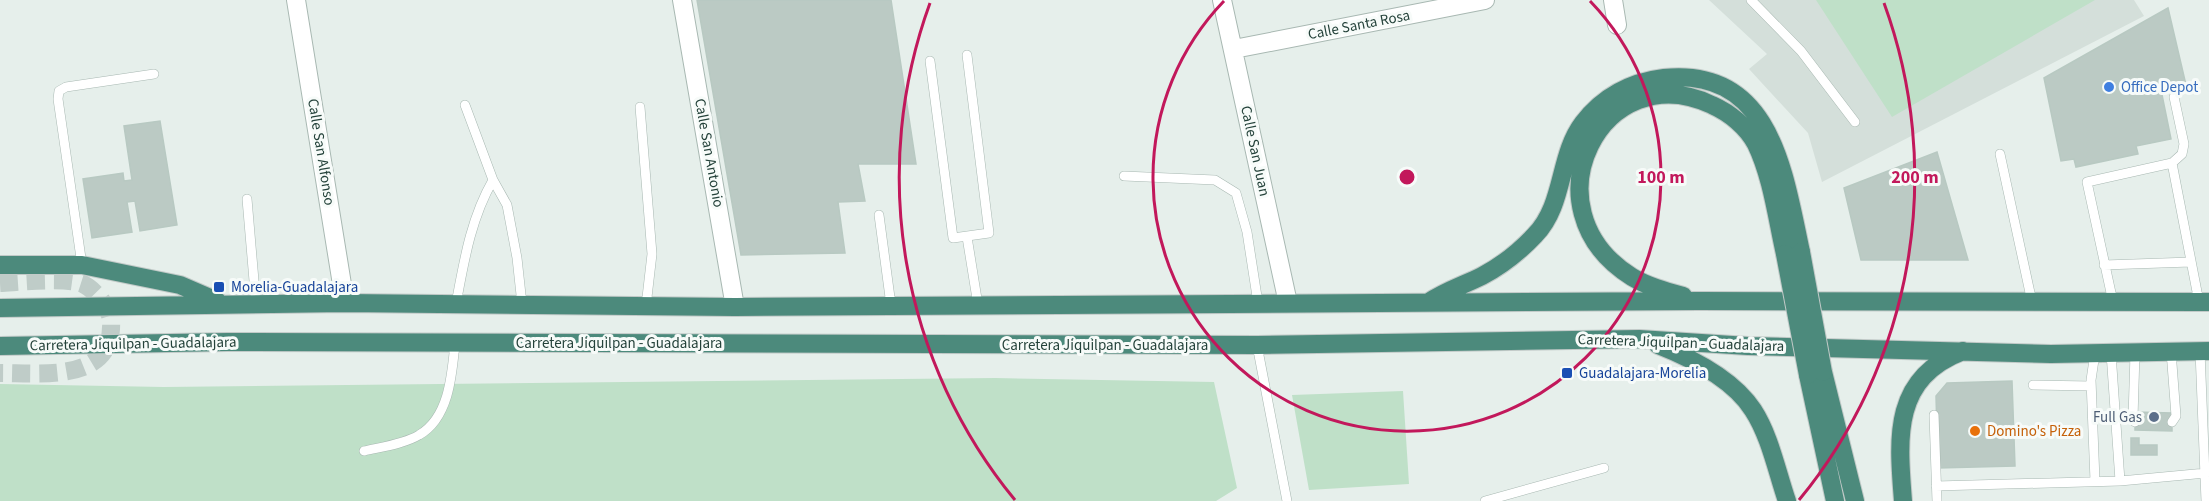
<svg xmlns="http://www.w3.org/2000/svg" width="2209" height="501" font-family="'Source Sans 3',sans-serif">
<rect width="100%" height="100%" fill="#e6efeb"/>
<!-- built -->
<path fill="#d4dfda" d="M1709 0H2134L2144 16 1822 182 1808 133 1749 69 1767 54Z"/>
<!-- green -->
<path fill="#bfe0c8" d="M1816 0H2095L1892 117Z
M995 378 1214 382 1237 488 1216 501H0V384L164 387Z
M1403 391 1409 484 1309 490 1292 395Z"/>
<!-- building -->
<path fill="#bbcac4" stroke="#b8c9c2" stroke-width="1.5" d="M697 0H891L916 164H858L865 201 838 202 845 253 741 255Z
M2168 8 2186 85 2161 90 2171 139 2136 146 2138 154 2076 167 2074 159 2061 161 2044 78Z
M160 121 177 225 140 231 135 201 127 202 132 232 92 238 83 179 123 173 124 181 132 180 124 126Z
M1937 152 1968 260H1861L1844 188Z
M2012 381 2015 466 1938 468 1936 396 1947 383Z
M2135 412 2172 413V431L2135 430Z
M2131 438H2139V445H2157V455H2131Z"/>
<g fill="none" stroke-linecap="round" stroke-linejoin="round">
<!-- trunk-tunnel -->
<path stroke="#bfccc8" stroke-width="18" stroke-dasharray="18 9" stroke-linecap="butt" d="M0 283C20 282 66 277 83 284 94 289 110 308 111 320 115 383 42 373 0 373"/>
<!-- service casing -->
<g stroke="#a8b8b2" stroke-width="10">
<path id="service" d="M1751 0 1801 51 1855 122
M930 61 953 238 989 233 967 55
M465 105 493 180 507 205 517 258 522 304
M640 107 652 254 646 306
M2000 154 2032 302
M2172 163 2199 302
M1124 176 1215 180 1236 193 1247 232 1258 303
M247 199 256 304
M879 215 891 305
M967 237 978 305
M82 265 58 99 59 91 66 87 154 74
M2104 265 2191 262
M2113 302 2087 182 2172 163 2182 154 2184 144 2174 97
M456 304C464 261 471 218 493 180
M1257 345 1287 501
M2171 351 2176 416 2172 422
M2200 351 2206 501
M2095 353 2091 380 2095 481
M2111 353 2120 481
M2135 353 2133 418 2135 422
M2033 385 2091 386
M1934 415 1937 501
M364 451C381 447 404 444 419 435 449 418 452 375 455 343
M1936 486 2120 481 2206 473
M1485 501 1604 468"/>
</g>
<!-- minor casing -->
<g stroke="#a8b8b2" stroke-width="20">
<path id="minor" d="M296 0 345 303
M682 0 735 307
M1222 0 1288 303
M1613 0 1617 25
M1234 49 1485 0"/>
</g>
<!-- trunk casing -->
<g stroke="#c2cac8" stroke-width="20">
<path id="trunk" d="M0 265H82L180 285 217 301
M1683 296C1665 291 1647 286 1632 277 1522 208 1603 53 1712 105 1730 113 1747 127 1756 144 1772 177 1777 219 1785 254
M1429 302C1445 291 1464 285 1482 276 1501 266 1520 251 1535 235 1565 204 1558 156 1583 123 1603 97 1631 82 1664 78 1772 67 1784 174 1801 252
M0 308 345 303 735 307 1699 301 2209 302
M1658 345C1691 358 1733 379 1753 410 1770 436 1777 472 1787 501
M0 346 227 342 1257 345 1639 339 1748 346 2051 354 2209 351
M1823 372 1855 501
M1808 375 1835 501
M1903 501C1898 438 1892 378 1963 351"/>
</g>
<!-- service -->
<use href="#service" stroke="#fff" stroke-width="9"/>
<!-- minor -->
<use href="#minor" stroke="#fff" stroke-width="18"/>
<!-- trunk -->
<use href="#trunk" stroke="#4c8a7c" stroke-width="18"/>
<!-- trunk-bridge casing -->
<g stroke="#c2cac8" stroke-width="20" stroke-linecap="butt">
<path id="trunk-bridge" d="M1801 252 1823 372
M1785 254 1808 375"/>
</g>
<!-- trunk-bridge -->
<use href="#trunk-bridge" stroke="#4c8a7c" stroke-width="18"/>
</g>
<!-- distance rings -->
<g fill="none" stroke="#c2185b" stroke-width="3">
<path d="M1590 1A254 254 0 1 1 1224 1"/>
<path d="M1015 500A508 508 0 0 1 930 3M1884 3A508 508 0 0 1 1799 500"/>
</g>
<!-- markers -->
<circle fill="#3f7fe0" stroke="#f7fbf9" stroke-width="2" cx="2109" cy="87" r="6"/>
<g fill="#1a4fb4" stroke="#f7fbf9" stroke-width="2">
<rect x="213" y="281" width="12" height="12" rx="3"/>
<rect x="1561" y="367" width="12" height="12" rx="3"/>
</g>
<circle fill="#5c6f8a" stroke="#f7fbf9" stroke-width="2" cx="2154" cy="417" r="6"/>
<circle fill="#e8710a" stroke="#f7fbf9" stroke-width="2" cx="1975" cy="431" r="6"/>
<g text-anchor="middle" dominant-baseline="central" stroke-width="6" stroke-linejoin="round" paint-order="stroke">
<!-- street labels -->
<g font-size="15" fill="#24423a" stroke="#f7fbf9">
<text transform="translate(1359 25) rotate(-11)">Calle Santa Rosa</text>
<text transform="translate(1255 151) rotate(78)">Calle San Juan</text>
<text transform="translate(321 152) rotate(81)">Calle San Alfonso</text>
<text transform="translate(709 153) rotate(80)">Calle San Antonio</text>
<text x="619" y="343">Carretera Jiquilpan - Guadalajara</text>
<text transform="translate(1681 343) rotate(2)">Carretera Jiquilpan - Guadalajara</text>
<text transform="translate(133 344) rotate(-1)">Carretera Jiquilpan - Guadalajara</text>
<text x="1105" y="345">Carretera Jiquilpan - Guadalajara</text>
</g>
<!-- shop labels -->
<g font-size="15" fill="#366cbe" stroke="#f7fbf9" text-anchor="start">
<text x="2121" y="87">Office Depot</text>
</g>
<!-- transit labels -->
<g font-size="15" fill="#164399" stroke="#f7fbf9" text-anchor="start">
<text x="231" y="287">Morelia-Guadalajara</text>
<text x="1579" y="373">Guadalajara-Morelia</text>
</g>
<!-- service labels -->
<g font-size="15" fill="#4e5e75" stroke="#f7fbf9" text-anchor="end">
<text x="2142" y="417">Full Gas</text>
</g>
<!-- food labels -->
<g font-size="15" fill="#c56008" stroke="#f7fbf9" text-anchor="start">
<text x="1987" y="431">Domino's Pizza</text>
</g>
</g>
<circle cx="1407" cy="177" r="9" fill="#c2185b" stroke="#f7fbf9" stroke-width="3"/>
<g font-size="18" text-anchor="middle" font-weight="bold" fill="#c2185b" stroke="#f7fbf9" stroke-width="6" stroke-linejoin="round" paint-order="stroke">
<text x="1661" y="183">100 m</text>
<text x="1915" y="183">200 m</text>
</g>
</svg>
